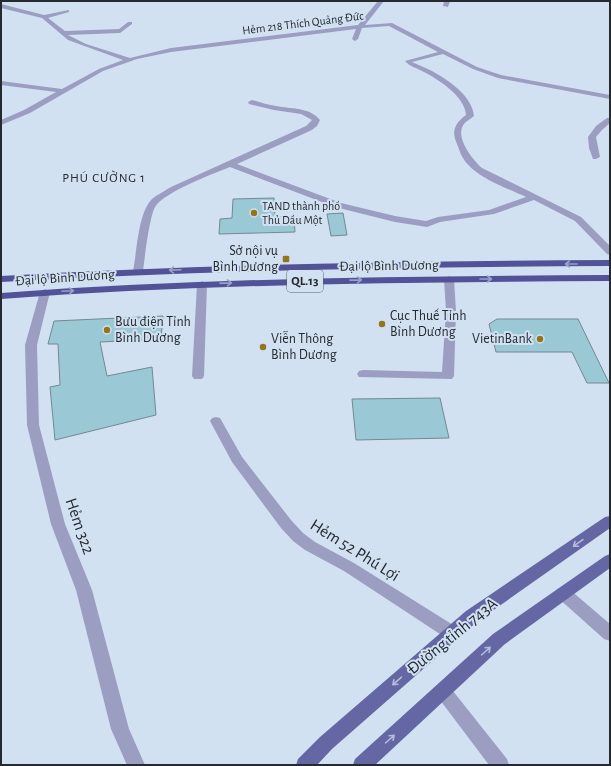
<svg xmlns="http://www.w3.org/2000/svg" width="611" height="766" font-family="'Alegreya Sans',sans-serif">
<rect width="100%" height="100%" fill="#d2e1f1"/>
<!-- building -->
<path fill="#9ac8d5" stroke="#738990" d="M274 198 275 217H294L295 232 219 234 220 219 232 218 233 199Z
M343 213 347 235 331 236 327 214Z
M163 316 161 339 100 342 107 376 152 367 156 415 55 440 50 387 60 385 58 344H48L54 321Z
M497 319H578L609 383H587L572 352H496L489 324Z
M440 398 449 438 356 440 352 399Z"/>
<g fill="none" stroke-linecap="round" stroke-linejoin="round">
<!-- minor -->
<path fill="#9c9ec1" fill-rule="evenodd" d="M378 1H384L365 25 392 23 477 67 501 75 610 95V99L498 78 473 69 443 54 412 62C418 65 424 67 430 70 447 79 472 95 474 116 471 119 466 121 464 124 454 137 473 160 482 168L581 217 610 246V255L607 254 575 221 534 200 494 214 440 222 427 227 395 222 335 207 230 167C213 174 164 192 155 207 149 219 145 256 143 271L142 273H134L133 271C137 251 138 213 152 199 158 194 165 191 171 187L306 126 312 120 301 114 274 110 249 104 248 102 252 100C260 102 268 105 276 106 291 109 310 107 320 120L317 126 312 130 237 164 341 203 395 216 426 221 438 217 489 210 526 197C507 188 474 177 463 158 460 154 459 148 457 144 451 131 455 123 466 115 465 96 439 80 424 72 417 68 410 67 405 61L438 52 389 26 362 28 358 39 355 41 352 39 356 29 171 52 137 59 103 71 30 113 1 125V120L24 110 56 92 1 85V81L62 89 99 69 123 60 68 40 42 18 1 8V4L44 15 69 10V12L48 18 65 31 119 29 128 22H132V24L120 33 68 35 86 44 130 58 171 48 358 25Z
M444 1H450L448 7 443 6Z
M607 118H610V123L602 130 596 137 600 157 596 159H593L589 148 588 137 596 126Z
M449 276 454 279 456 311 454 376 452 379 359 377 357 374 359 371 363 370 442 372 446 311 444 279Z
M202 281 207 284 204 376 202 379H194L192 376 197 284Z
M45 289 50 292 37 345 39 425 65 524 92 590 129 729 145 765H127L111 729 76 590 51 524 27 425 25 345 40 292Z
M216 417 220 418 242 457 291 520 303 533 315 542 354 563 458 628 460 633 458 638 452 640 446 638 344 571 305 550 293 541 281 528 232 462 210 421 212 418Z
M563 587 569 589 610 624V641L604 639 557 597 555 593 557 589Z
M443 683 449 686 507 759 509 765H489L437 696 434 691 437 686Z"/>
<!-- major -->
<path fill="#6567a4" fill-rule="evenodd" d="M610 516V528L478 621 332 749 317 765H296L298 759 320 737 466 611 605 517Z
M610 554V568L505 644 375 765H353L355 759 493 634 605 556Z"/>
<!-- highway -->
<path fill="#525298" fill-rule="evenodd" d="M610 260V266C407 267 204 270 1 282V276C204 264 407 261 610 260Z
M610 275V281C407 282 204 284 1 299V293C204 278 407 276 610 275Z"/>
</g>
<!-- one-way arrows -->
<defs><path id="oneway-shaft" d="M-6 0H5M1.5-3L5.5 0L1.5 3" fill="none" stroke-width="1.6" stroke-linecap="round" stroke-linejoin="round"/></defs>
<g stroke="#98a1c9">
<use href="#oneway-shaft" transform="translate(571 264) rotate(180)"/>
<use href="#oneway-shaft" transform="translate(175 270) rotate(178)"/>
<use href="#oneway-shaft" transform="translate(486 279)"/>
<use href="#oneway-shaft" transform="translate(356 280) rotate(-1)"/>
<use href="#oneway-shaft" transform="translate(226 283) rotate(-1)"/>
<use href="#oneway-shaft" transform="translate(68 291) rotate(-3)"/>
</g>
<g stroke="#b1bcda">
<use href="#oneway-shaft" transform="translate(578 543) rotate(145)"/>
<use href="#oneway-shaft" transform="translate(486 651) rotate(-42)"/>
<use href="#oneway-shaft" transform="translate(397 681) rotate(139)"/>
<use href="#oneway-shaft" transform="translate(390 739) rotate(-42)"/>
</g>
<!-- markers -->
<g fill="#95741c" stroke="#d2e1f1" stroke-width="1.5">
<circle cx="254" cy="213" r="4"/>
<rect x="282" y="255" width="8" height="8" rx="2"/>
<circle cx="382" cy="324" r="4"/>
<circle cx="107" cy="330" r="4"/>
<circle cx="540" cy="339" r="4"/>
<circle cx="263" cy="347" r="4"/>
</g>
<g text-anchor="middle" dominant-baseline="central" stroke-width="4" stroke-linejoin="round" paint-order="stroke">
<!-- far-street labels -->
<g font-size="12" fill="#242a30" stroke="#d2e1f1">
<text transform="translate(303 23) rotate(-7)">Hẻm 218 Thích Quảng Đức</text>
</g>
<!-- far-poi labels -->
<g font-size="12" fill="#242a30" stroke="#d2e1f1" text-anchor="start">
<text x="262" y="206">TAND thành phố<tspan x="262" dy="14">Thủ Dầu Một</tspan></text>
</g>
<!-- far-quarter labels -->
<g font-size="13" letter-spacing="1" fill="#242a30" stroke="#d2e1f1">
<text x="104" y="178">PHÚ CƯỜNG 1</text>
</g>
<!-- shield labels -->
<rect fill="#d2e1f1" stroke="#58616a" stroke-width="1" x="287" y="270" width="36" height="22" rx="3"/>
<g font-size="13" font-weight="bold" fill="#242a30">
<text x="305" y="281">QL.13</text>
</g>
<!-- poi labels -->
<g font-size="14" fill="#242a30" stroke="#d2e1f1" text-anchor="start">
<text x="278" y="251" text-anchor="end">Sở nội vụ<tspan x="278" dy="16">Bình Dương</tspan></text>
<text x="390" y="316">Cục Thuế Tỉnh<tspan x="390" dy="16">Bình Dương</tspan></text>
<text x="115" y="322">Bưu điện Tỉnh<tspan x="115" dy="16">Bình Dương</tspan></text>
<text x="271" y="339">Viễn Thông<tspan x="271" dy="16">Bình Dương</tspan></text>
<text x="532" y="339" text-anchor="end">VietinBank</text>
</g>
<!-- street labels -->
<g font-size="14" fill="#242a30" stroke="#d2e1f1">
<text transform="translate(389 266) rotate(-1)">Đại lộ Bình Dương</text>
<text transform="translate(65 278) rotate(-4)">Đại lộ Bình Dương</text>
</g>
<!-- near-street labels -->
<g font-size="17" fill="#242a30" stroke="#d2e1f1">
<text transform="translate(80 526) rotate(71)">Hẻm 322</text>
<text transform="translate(355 550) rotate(32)">Hẻm 52 Phú Lợi</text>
<text transform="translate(452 636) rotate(-39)">Đường tỉnh 743A</text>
</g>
</g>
<!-- border -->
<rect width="611" height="766" fill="none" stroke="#242a30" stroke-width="4"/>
</svg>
